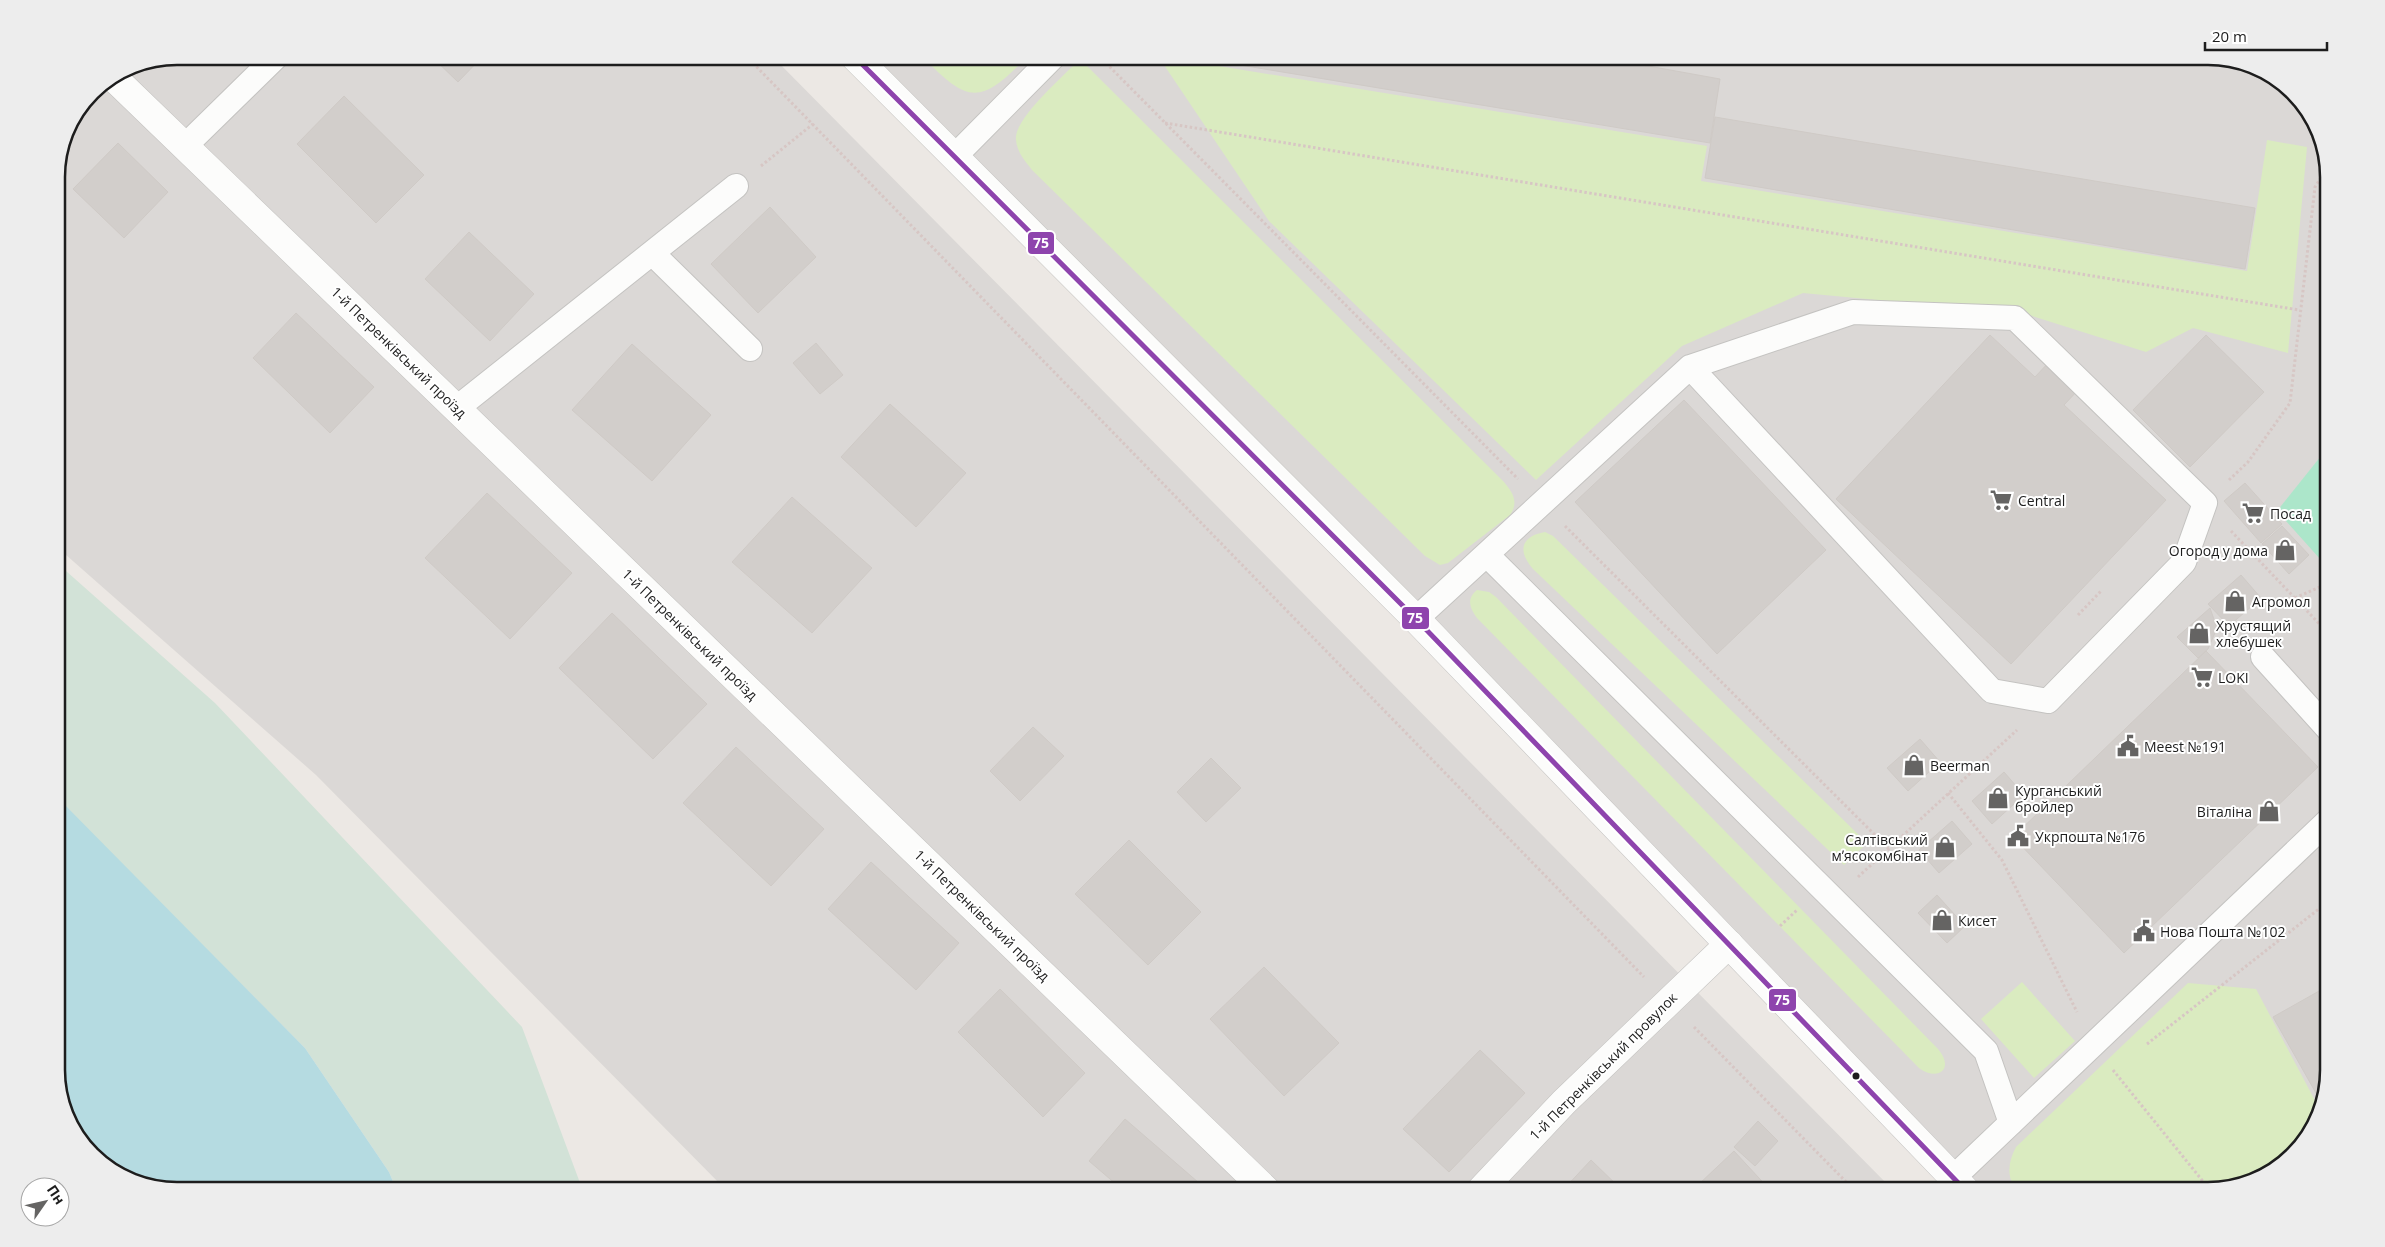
<svg xmlns="http://www.w3.org/2000/svg" width="2385" height="1247" font-family="'Open Sans',sans-serif">
<rect width="100%" height="100%" fill="#ece8e4"/>
<!-- residential -->
<path fill="#dbd8d6" d="M177 56H772L1894 1191H727L316 775 57 547 56 169 66 130 92 91 131 65Z
M854 56H2208L2262 69 2309 110 2329 169V1070L2316 1124 2269 1174 2209 1191H1966Z"/>
<!-- grass -->
<path fill="#daebc0" d="M922 56H1028C981 104 970 106 922 56Z
M1158 56 1707 146 1701 181 2247 271 2267 140 2307 147 2288 353 2193 328 2146 352 2026 314 1803 293 1682 346 1536 480 1269 221Z
M1080 59 1504 482C1513 493 1519 502 1510 515L1448 563 1440 565 1425 556 1032 170C1025 161 1017 152 1016 140 1013 119 1065 75 1080 59Z
M1545 532 1553 536 1867 843 1844 865 1533 569C1517 551 1521 536 1545 532Z
M1477 590 1489 592 1496 597 1938 1049C1955 1069 1938 1082 1919 1068L1477 618C1470 608 1466 599 1477 590Z
M2022 982 2075 1041 2034 1078 1981 1019Z
M2188 983 2256 989 2320 1110 2316 1124 2269 1174 2209 1191H2017C2006 1177 2008 1162 2016 1147Z"/>
<!-- wetland -->
<path fill="#d2e2d7" d="M57 563 215 703 522 1027 583 1191H397L389 1172 305 1048 62 804 57 797Z"/>
<!-- pitch -->
<path fill="#ace6ca" d="M2329 446V569L2277 511Z"/>
<!-- water -->
<path fill="#b5dbe1" d="M57 797 305 1048 389 1172 397 1191H177L123 1178 77 1137 57 1078Z"/>
<!-- building -->
<path fill="#d2cecb" stroke="#cfcac6" d="M431 56H483L458 82Z
M1186 56H1593L1720 79 1710 143Z
M344 96 424 175 376 223 297 144Z
M1715 117 2255 208 2245 269 1705 178Z
M118 143 168 192 124 238 73 189Z
M770 207 816 257 758 313 711 264Z
M469 232 534 294 490 341 425 279Z
M296 313 374 387 330 433 253 358Z
M1990 335 2035 377 2050 361 2079 389 2064 405 2166 500 2011 664 1836 499Z
M2206 335 2264 392 2190 467 2133 410Z
M816 343 843 375 820 394 793 363Z
M632 344 711 415 652 481 572 410Z
M1684 400 1826 550 1717 654 1575 502Z
M890 404 966 473 916 527 841 457Z
M2245 483 2282 524 2261 543 2224 501Z
M487 493 572 573 510 639 425 558Z
M792 497 872 568 812 633 732 562Z
M2282 526 2309 555 2289 574 2262 544Z
M2241 575 2261 598 2229 626 2208 604Z
M2210 608 2217 628 2208 649 2198 658 2177 637Z
M612 613 707 704 653 759 559 668Z
M2206 651 2318 767 2124 953 2013 837Z
M1033 727 1064 756 1020 801 990 771Z
M1920 739 1940 762 1908 791 1887 768Z
M736 747 824 829 771 886 683 803Z
M1211 758 1241 788 1206 822 1177 792Z
M2004 772 2024 795 1992 824 1972 801Z
M1952 821 1972 844 1939 873 1919 850Z
M1129 840 1201 912 1148 965 1075 894Z
M871 862 959 943 916 990 828 909Z
M1937 895 1965 926 1947 943 1918 913Z
M1264 967 1339 1043 1284 1096 1210 1019Z
M2328 986 2329 1070 2321 1102 2273 1017Z
M1000 989 1085 1073 1043 1117 958 1032Z
M1480 1050 1525 1093 1449 1172 1403 1129Z
M1125 1119 1206 1189 1204 1191H1124L1089 1161Z
M1758 1121 1778 1141 1755 1166 1734 1147Z
M1734 1151 1771 1191H1703L1698 1185Z
M1591 1160 1623 1191H1562Z"/>
<g fill="none" stroke-linecap="round" stroke-linejoin="round">
<!-- service casing -->
<g stroke="#c4c3c1" stroke-width="26">
<path id="service" d="M185 146 277 56
M954 157 1054 56
M652 253 750 349
M457 408 736 186
M1487 555 1986 1051 2011 1123
M1416 619 1690 367 1992 691 2048 701 2184 562 2205 503 2015 318 1853 312 1690 367
M2263 657 2329 730
M1953 1178 2329 820"/>
</g>
<!-- minor casing -->
<g stroke="#c4c3c1" stroke-width="29">
<path id="minor" d="M113 77 1267 1191
M1480 1191 1564 1102 1729 944"/>
</g>
<!-- tertiary casing -->
<g stroke="#c4c3c1" stroke-width="29">
<path id="tertiary" d="M854 56 1416 619 1966 1191"/>
</g>
<!-- path -->
<path stroke="#d7c6c4" stroke-width="3" stroke-dasharray="2.5 2.5" stroke-linecap="butt" d="M746 56 1644 977
M1099 56 1518 479
M1165 123 2299 310
M761 166 813 124
M2229 480 2248 462 2290 403 2315 187 2328 167
M1565 526 1888 848
M2231 531 2329 634
M2295 598 2329 583
M2078 615 2101 591
M1948 793 2002 860 2077 1012
M1858 877 2017 730
M1780 926 1797 910
M1694 1027 1855 1191
M2147 1044 2329 901
M2113 1070 2210 1190"/>
<!-- service -->
<use href="#service" stroke="#fcfcfb" stroke-width="24"/>
<!-- minor -->
<use href="#minor" stroke="#fcfcfb" stroke-width="28"/>
<!-- tertiary -->
<use href="#tertiary" stroke="#fcfcfb" stroke-width="28"/>
<!-- bus-1 casing -->
<g stroke="#fff" stroke-width="9">
<path id="bus-1" d="M854 56 1416 619 1966 1191"/>
</g>
<!-- bus-1 -->
<use href="#bus-1" stroke="#8e44ad" stroke-width="5"/>
</g>
<!-- icons -->
<defs>
<g id="supermarket-bare" transform="scale(1.725)"><path d="M-6-5.5h2.5l.6 2H6L4.5 2H-2.5L-4.4-4H-6ZM-1.5 3.2a1.3 1.3 0 1 0 .1 0ZM3 3.2a1.3 1.3 0 1 0 .1 0Z" fill="#656463" stroke="#fff" stroke-width="2.5" paint-order="stroke"/></g>
<g id="shop-bare" transform="scale(1.725)"><path d="M-5-2.5h2.3a2.7 3.5 0 0 1 5.4 0H5L5.5 6h-11ZM-1.5-2.5h3a1.5 2.3 0 0 0-3 0Z" fill="#656463" stroke="#fff" stroke-width="2.5" paint-order="stroke"/></g>
<g id="civic-bare" transform="scale(1.725)"><path d="M-.6-6.5H3V-4.5H.6V-3L4-1V1h2V6H-6V1h2V-1L-.6-3ZM-1.2 2.5V6h2.4V2.5Z" fill="#656463" stroke="#fff" stroke-width="2.5" paint-order="stroke"/></g>
</defs>
<g fill-rule="evenodd">
<use href="#supermarket-bare" x="2001" y="500"/>
<use href="#supermarket-bare" x="2253" y="513"/>
<use href="#shop-bare" x="2285" y="550"/>
<use href="#shop-bare" x="2235" y="601"/>
<use href="#shop-bare" x="2199" y="633"/>
<use href="#supermarket-bare" x="2202" y="677"/>
<use href="#civic-bare" x="2128" y="746"/>
<use href="#shop-bare" x="1914" y="765"/>
<use href="#shop-bare" x="1998" y="798"/>
<use href="#shop-bare" x="2269" y="811"/>
<use href="#civic-bare" x="2018" y="836"/>
<use href="#shop-bare" x="1945" y="847"/>
<use href="#shop-bare" x="1942" y="920"/>
<use href="#civic-bare" x="2144" y="931"/>
</g>
<!-- markers -->
<circle fill="#1d1d1d" stroke="#fff" stroke-width="2" cx="1856" cy="1076" r="4.5"/>
<g text-anchor="middle" dominant-baseline="central" stroke-width="4" stroke-linejoin="round" paint-order="stroke">
<!-- street labels -->
<g font-size="14" fill="#1d1d1d" stroke="#fff">
<text transform="translate(399 352) rotate(44)">1-й Петренківський проїзд</text>
<text transform="translate(690 634) rotate(44)">1-й Петренківський проїзд</text>
<text transform="translate(982 915) rotate(44)">1-й Петренківський проїзд</text>
<text transform="translate(1603 1066) rotate(-45)">1-й Петренківський провулок</text>
</g>
<!-- poi labels -->
<g font-size="14" fill="#1d1d1d" stroke="#fff" text-anchor="start">
<text x="2018" y="500">Central</text>
<text x="2270" y="513">Посад</text>
<text x="2268" y="550" text-anchor="end">Огород у дома</text>
<text x="2252" y="601">Агромол</text>
<text x="2216" y="625">Хрустящий<tspan x="2216" dy="16">хлебушек</tspan></text>
<text x="2218" y="677">LOKI</text>
<text x="2144" y="746">Meest №191</text>
<text x="1930" y="765">Beerman</text>
<text x="2015" y="790">Курганський<tspan x="2015" dy="16">бройлер</tspan></text>
<text x="2252" y="811" text-anchor="end">Віталіна</text>
<text x="2035" y="836">Укрпошта №176</text>
<text x="1928" y="839" text-anchor="end">Салтівський<tspan x="1928" dy="16">мʼясокомбінат</tspan></text>
<text x="1958" y="920">Кисет</text>
<text x="2160" y="931">Нова Пошта №102</text>
</g>
</g>
<!-- crop -->
<path d="M0 0H2385V1247H0ZM177 65H2208A112 112 0 0 1 2320 177V1070A112 112 0 0 1 2208 1182H177A112 112 0 0 1 65 1070V177A112 112 0 0 1 177 65Z" fill="#ededed" fill-rule="evenodd"/>
<path fill="none" stroke="#1d1d1d" stroke-width="2.5" d="M177 65H2208A112 112 0 0 1 2320 177V1070A112 112 0 0 1 2208 1182H177A112 112 0 0 1 65 1070V177A112 112 0 0 1 177 65Z"/>
<g stroke="#fff" stroke-width="2">
<rect x="1027" y="231" width="28" height="24" rx="5" fill="#8e44ad"/>
<rect x="1401" y="606" width="29" height="24" rx="5" fill="#8e44ad"/>
<rect x="1768" y="988" width="29" height="24" rx="5" fill="#8e44ad"/>
</g>
<g font-size="14" text-anchor="middle" font-weight="bold" fill="#fff">
<text x="1041" y="248">75</text>
<text x="1415" y="623">75</text>
<text x="1782" y="1005">75</text>
</g>
<!-- north arrow -->
<g transform="translate(45 1202) rotate(56)"><circle r="24" fill="#ffffff" stroke="#a5a5a5"/>
<path d="M0-4L9 19L0 12L-9 19Z" fill="#656463"/>
<text y="-8" font-size="14" font-weight="bold" text-anchor="middle" fill="#1d1d1d">Пн</text>
</g>
<!-- scale -->
<path d="M2205 42v8h122v-8" fill="none" stroke="#1d1d1d" stroke-width="2.5"/>
<text x="2212" y="42" font-size="15" fill="#1d1d1d" stroke="#ffffff" stroke-width="4" paint-order="stroke">20 m</text>
</svg>
